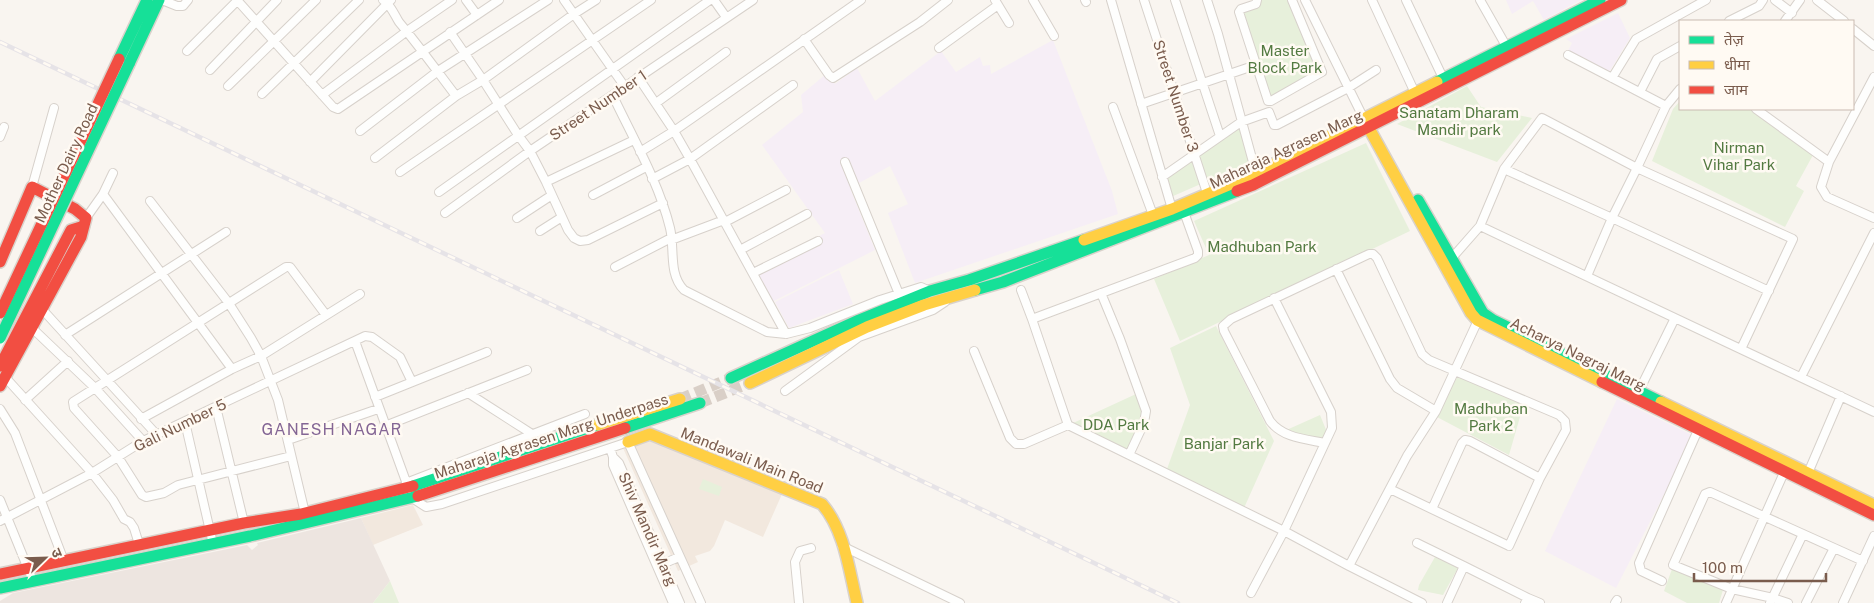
<svg xmlns="http://www.w3.org/2000/svg" width="1874" height="603" font-family="'Public Sans','Noto Sans Devanagari',sans-serif">
<rect width="100%" height="100%" fill="#f9f5f0"/>
<!-- residential -->
<path fill="#f2e8de" d="M650 439 657 440 782 494 763 537 725 520 714 546 710 551 695 556 698 562 678 571 623 448Z
M413 505 423 525 373 545 361 518Z"/>
<!-- industrial -->
<path fill="#ede5e0" d="M361 518 390 581 373 603H0V601L13 593 247 545 252 550 258 545 257 543Z"/>
<!-- education -->
<path fill="#f6eef6" d="M1506 0H1581L1544 20 1533 1 1512 14Z
M1618 13 1630 38 1609 72 1568 51 1572 43 1566 39Z
M1053 40 1112 191 1118 214 915 283 888 213 908 204 890 166 850 188 875 250 766 305 750 272 825 233 762 145 803 112 801 95 826 74 835 84 857 68 875 101 941 51 956 72 980 57 983 66 990 65 991 74Z
M839 270 853 304 789 328 775 302Z
M1617 399 1694 436 1616 588 1545 551Z"/>
<!-- green -->
<path fill="#e7f0db" d="M1260 0H1290L1320 70 1269 100 1242 12 1261 4Z
M1467 86 1481 107 1532 118 1497 162 1397 124Z
M1680 101V109H1750L1813 155 1796 186 1804 191 1785 227 1652 161 1673 109Z
M1241 125 1251 164 1206 183 1197 155Z
M1366 143 1410 231 1180 341 1154 279 1209 255 1194 221Z
M1194 159 1203 183 1171 197 1165 178Z
M1216 326 1274 441 1244 508 1167 469 1190 405 1170 348Z
M1459 374 1524 403 1509 455 1435 416Z
M1136 394 1143 411 1127 451 1071 424Z
M1320 415 1329 437 1323 439 1282 432Z
M703 479 722 487 719 496 699 489Z
M1435 557 1458 568 1443 595 1418 590 1419 585Z
M1672 569 1723 590 1719 603H1687L1664 591Z
M390 581 399 603H373Z"/>
<g fill="none" stroke-linecap="round" stroke-linejoin="round">
<!-- secondary-tunnel -->
<path stroke="#d9cfc7" stroke-width="11" stroke-dasharray="11 5.5" stroke-linecap="butt" d="M680 399 731 378
M700 403 750 383"/>
<!-- street casing -->
<g stroke="#d7d1cb" stroke-width="10">
<path id="street" d="M162 0 177 6H183L188 0
M237 0 333 107 338 109 499 0
M383 0C391 5 394 14 399 22 419 46 437 71 456 96
M466 0 477 15
M564 0 625 87
M714 0 726 17
M995 0 1009 23
M1033 0 1054 36
M1085 0 1086 2
M1111 0 1172 209
M1144 0 1207 193
M1175 0 1220 136
M1207 0 1218 34 1256 173
M1257 0 1256 4 1241 9 1239 12 1268 101H1271L1322 72 1292 0
M1305 0 1364 119
M1372 0 1415 93
M1406 0 1443 78
M1480 0 1505 44
M1775 0 1792 13
M1817 0 1844 21
M1729 21 1759 6 1763 0
M1785 21 1800 0
M1853 29 1874 46
M450 32 483 80 518 135 530 151 546 182 568 230 574 238 580 241 588 240 663 203
M804 39 829 75 833 78 920 22 948 0
M939 48 998 5
M187 51 238 0
M1568 55 1666 106 1680 89
M210 70 277 0
M638 77 674 131 690 159 793 85
M1874 77 1829 162 1821 187 1827 197 1874 218
M1612 78 1636 39 1706 0
M310 82 391 0
M228 86 316 0
M1640 92 1657 59 1680 46
M262 94 359 0
M322 95 407 31 452 0
M613 96C633 138 659 183 670 228 675 248 668 274 684 290L767 332 786 334 810 328 880 300 921 287 930 291
M656 103 726 52
M1141 104 1256 65
M1113 107 1153 215
M1756 109 1829 162
M360 131 438 71 548 0
M0 137 4 127
M640 152 674 131 861 0
M375 158 456 96 483 80 574 14 596 0
M845 162 899 294
M400 172 651 0
M1162 177 1241 122 1269 112 1274 125H1277L1348 88 1376 70
M652 179 690 159 786 334
M546 182 634 140
M32 187 54 108
M439 192 710 0
M103 194 232 369
M593 195 646 167
M150 201 228 302 251 338 261 356 278 400 305 513
M445 213 530 151 753 0
M86 218 103 194 113 173
M517 218 552 195
M725 222 786 190
M1480 226 1504 169
M540 231 562 217
M671 240 724 220
M740 250 807 214
M1451 259 1480 226 1874 412
M615 267 671 238
M1336 269 1390 379 1397 388 1436 411
M753 273 818 241
M1587 276 1612 218 1504 169 1542 118 1637 168 1666 106
M1021 290 1032 319
M1101 293 1120 339 1146 411 1144 423 1129 455
M41 308 157 435
M31 327 95 388 143 441
M65 335 226 232
M355 341 412 498 426 507 442 504 628 442 701 603
M1741 349 1793 239 1637 168 1612 218 1769 291
M974 351 1010 438 1016 444H1024L1068 425 1032 319 1195 258 1198 255V251L1184 212
M5 377 92 473 113 500 124 519 130 522 134 528 139 544
M1801 377 1874 233
M785 391 859 337 933 310 945 302
M468 393 532 434
M1637 395 1675 318
M375 397 487 352
M25 400 68 361
M216 407 244 523
M0 409 15 433 64 561
M141 419 232 369 261 356 360 294
M185 422 213 544
M1068 425 1284 531 1349 566
M385 426 527 370
M288 440 378 409
M1325 443C1305 439 1283 438 1270 421L1224 331 1223 326 1231 319 1369 254H1373L1377 258 1422 354 1429 360 1559 415 1565 421 1566 430 1540 478 1509 546 1390 489
M610 448 613 457 619 463 680 603
M291 456 178 485 164 493 146 497 142 495 118 457 74 408 73 402 286 267H290L326 315
M613 457V465L673 603
M1808 473 1841 396
M406 483 585 414
M0 500 33 581
M1432 509 1462 443 1465 440 1470 441 1540 478
M0 521 92 473 143 441 365 336 372 337 400 357 412 382
M1417 543 1464 566
M842 546 960 603
M658 566 679 557
M1662 581 1641 571 1639 563 1698 430
M1251 593 1284 531 1332 428 1331 412 1274 298
M799 603 795 562 800 551 811 548
M1422 603 1349 566 1407 456 1436 411 1479 318
M1447 603 1464 566 1528 598
M1525 603 1528 598 1540 603
M1615 603 1617 600
M1726 603 1786 468
M1770 603 1803 534
M1788 603 1773 598 1732 589 1673 565 1705 494 1710 492 1863 561
M1806 603 1834 548
M1843 603 1874 536"/>
</g>
<!-- fast casing -->
<g stroke="#d9d2cb" stroke-width="14">
<path id="fast" d="M119 59 147 0
M129 64 159 0
M1437 82 1600 0
M1418 200 1483 313 1493 320 1661 402
M975 290 1003 282 1237 191
M731 378 859 320 930 291 969 280 1084 240
M625 428 700 403
M413 486 597 425
M0 588 250 536 418 496"/>
</g>
<!-- slow casing -->
<g stroke="#d9d2cb" stroke-width="14">
<path id="slow" d="M1365 121 1471 313 1477 320 1602 382
M1084 240 1172 209 1250 176 1437 82
M750 383 867 327 924 305 975 290
M1661 402 1874 505
M597 425 680 399
M628 442 650 434 822 504C845 531 849 570 857 603"/>
</g>
<!-- jam casing -->
<g stroke="#d9d2cb" stroke-width="14">
<path id="jam" d="M1237 191 1253 185 1621 0
M0 262 32 187 75 209 86 218 81 237 0 386
M0 366 71 230 84 226
M1602 382 1874 515
M418 496 625 428
M0 574 244 523 301 514 413 486"/>
</g>
<!-- street -->
<use href="#street" stroke="#fefefd" stroke-width="8"/>
<!-- fast -->
<use href="#fast" stroke="#16e098" stroke-width="11"/>
<!-- slow -->
<use href="#slow" stroke="#ffcf43" stroke-width="11"/>
<!-- jam -->
<use href="#jam" stroke="#f24e42" stroke-width="11"/>
<!-- rail casing -->
<g stroke="#e6e3e7" stroke-width="4.5">
<path id="rail" d="M0 42 1178 603"/>
</g>
<!-- rail -->
<use href="#rail" stroke="#fffaf3" stroke-width="2.5" stroke-dasharray="8" stroke-linecap="butt"/>
<!-- fast-bridge casing -->
<g stroke="#d9d2cb" stroke-width="14" stroke-linecap="butt">
<path id="fast-bridge" d="M0 338 129 64"/>
</g>
<!-- jam-bridge casing -->
<g stroke="#d9d2cb" stroke-width="14" stroke-linecap="butt">
<path id="jam-bridge" d="M0 313 119 59"/>
</g>
<!-- fast-bridge -->
<use href="#fast-bridge" stroke="#16e098" stroke-width="11"/>
<!-- jam-bridge -->
<use href="#jam-bridge" stroke="#f24e42" stroke-width="11"/>
</g>
<g text-anchor="middle" dominant-baseline="central" stroke-width="5" stroke-linejoin="round" paint-order="stroke">
<!-- park labels -->
<g font-size="15" fill="#537a41" stroke="#fffaf3">
<text x="1285" y="50">Master<tspan x="1285" dy="17">Block Park</tspan></text>
<text x="1459" y="112">Sanatam Dharam<tspan x="1459" dy="17">Mandir park</tspan></text>
<text x="1739" y="147">Nirman<tspan x="1739" dy="17">Vihar Park</tspan></text>
<text x="1262" y="246">Madhuban Park</text>
<text x="1491" y="408">Madhuban<tspan x="1491" dy="17">Park 2</tspan></text>
<text x="1116" y="424">DDA Park</text>
<text x="1224" y="443">Banjar Park</text>
</g>
<!-- street labels -->
<g font-size="15" fill="#7a5c4d" stroke="#fffaf3">
<text transform="translate(1176 96) rotate(72)">Street Number 3</text>
<text transform="translate(598 105) rotate(-34)">Street Number 1</text>
<text transform="translate(1286 149) rotate(-25)">Maharaja Agrasen Marg</text>
<text transform="translate(66 163) rotate(-65)">Mother Dairy Road</text>
<text transform="translate(1578 354) rotate(26)">Acharya Nagraj Marg</text>
<text transform="translate(180 425) rotate(-26)">Gali Number 5</text>
<text transform="translate(551 436) rotate(-18)">Maharaja Agrasen Marg Underpass</text>
<text transform="translate(752 460) rotate(22)">Mandawali Main Road</text>
<text transform="translate(648 529) rotate(66)">Shiv Mandir Marg</text>
</g>
<!-- neighbourhood labels -->
<g font-size="16" letter-spacing="1" fill="#846695" stroke="#fffaf3">
<text x="332" y="429">GANESH NAGAR</text>
</g>
</g>
<!-- legend -->
<rect x="1679" y="20" width="175" height="90" fill="#fffaf3" stroke="#cabbb1"/>
<rect x="1689" y="36" width="25" height="8" fill="#16e098" stroke="#cabbb1"/>
<text x="1724" y="45" font-size="15" fill="#7a5c4d">तेज़</text>
<rect x="1689" y="61" width="25" height="8" fill="#ffcf43" stroke="#cabbb1"/>
<text x="1724" y="70" font-size="15" fill="#7a5c4d">धीमा</text>
<rect x="1689" y="86" width="25" height="8" fill="#f24e42" stroke="#cabbb1"/>
<text x="1724" y="95" font-size="15" fill="#7a5c4d">जाम</text>
<!-- north arrow -->
<g transform="translate(45 558) rotate(67)" stroke="#fffaf3" stroke-width="4" paint-order="stroke">
<path d="M0-4L9 19L0 12L-9 19Z" fill="#7a5c4d"/>
<text y="-8" font-size="14" font-weight="bold" text-anchor="middle" fill="#7a5c4d">उ</text>
</g>
<!-- scale -->
<path d="M1694 573v8h132v-8" fill="none" stroke="#7a5c4d" stroke-width="2.5"/>
<text x="1702" y="573" font-size="15" fill="#7a5c4d" stroke="#fffaf3" stroke-width="4" paint-order="stroke">100 m</text>
</svg>
